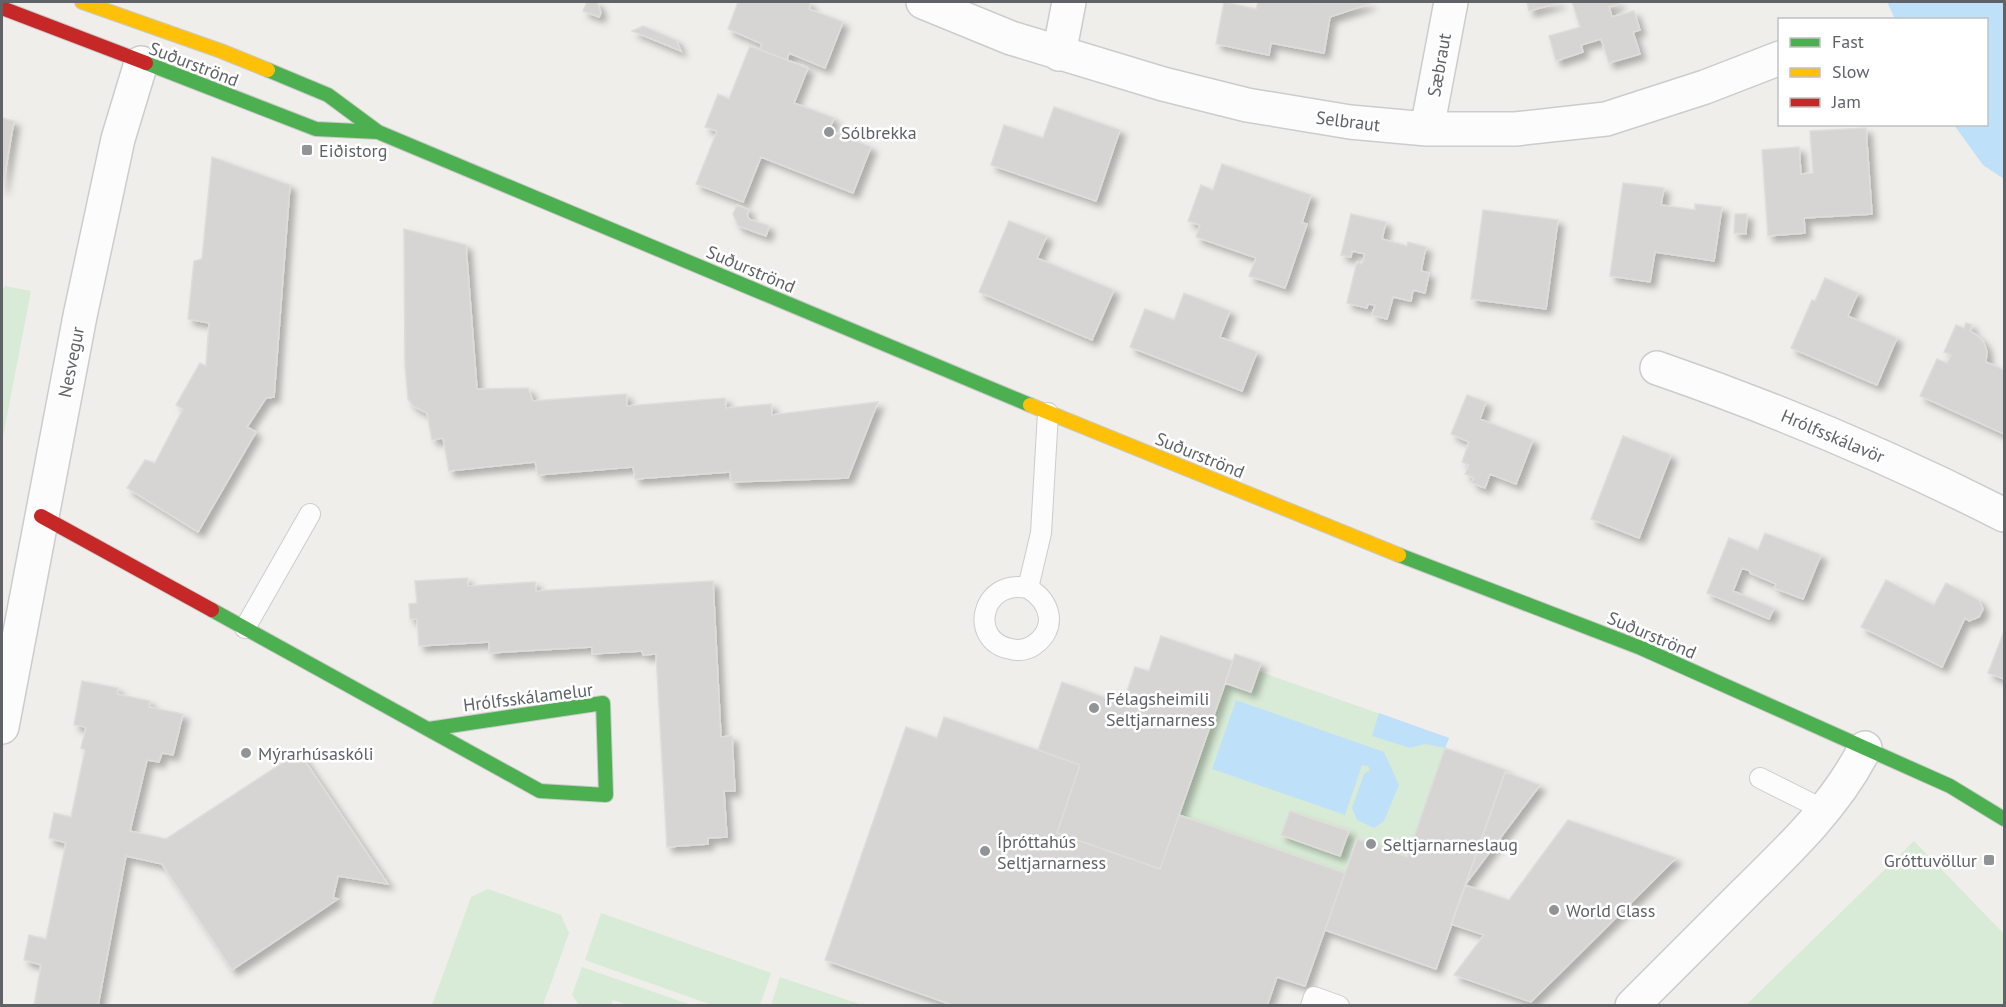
<svg xmlns="http://www.w3.org/2000/svg" width="2006" height="1007" font-family="'PT Sans',sans-serif">
<defs>
<filter id="shadow"><feDropShadow dx="5.5" dy="5.5" stdDeviation="3" flood-color="#0004"/></filter>
</defs>
<rect width="100%" height="100%" fill="#efeeea"/>
<!-- green -->
<path fill="#d8ebd6" d="M5 286 31 291 2 442V290Z
M1258 671 1449 738 1445 748 1506 770 1436 969 1325 930 1344 873 1179 815 1225 683 1251 692Z
M1914 841 2004 934V1005H1746Z
M488 889 561 915 569 933 543 1005H432L471 897Z
M601 913 771 973 760 1005H712L585 960Z
M582 967 691 1005H628L613 1000 611 1005H579L572 995Z
M780 977 862 1005H771Z"/>
<!-- water -->
<path fill="#bfe0f9" d="M1887 2H2004V179L1983 165 1954 125 1986 124V20L1895 19Z
M1236 700 1384 752 1399 785 1384 821 1374 828 1357 820 1352 808 1364 774 1370 770 1368 766 1362 765 1345 815 1212 769Z
M1379 713 1449 738 1445 748 1425 744 1410 748 1372 736Z"/>
<!-- building -->
<path fill="#d6d5d3" stroke="#deddd9" stroke-width="1.5" filter="url(#shadow)" d="M587 2H597L601 13 599 17 583 11Z
M738 2H809L810 5 809 9 843 22 825 68 789 53 787 60 760 50 762 44 728 29Z
M1224 2 1256 9 1258 2 1371 3 1330 17 1324 53 1271 43 1269 55 1216 44Z
M1527 2H1561L1529 11Z
M1572 2H1619V4L1609 7 1612 17 1634 11 1640 30 1633 32 1640 54 1609 63 1601 39 1581 45 1583 52 1556 61 1549 36 1580 27Z
M643 26 676 40 681 51 632 31Z
M750 46 808 68 794 103 834 118 829 130 871 147 853 193 761 157 743 202 696 184 717 131 705 127 718 94 729 99Z
M1054 107 1120 130 1096 201 991 165 1004 125 1043 138Z
M2 118 14 121 2 190Z
M1866 128 1872 214 1804 218 1805 233 1768 236 1762 150 1799 147 1801 174 1813 173 1810 131Z
M212 157 290 185 274 397 266 398 247 427 256 432 198 532 127 488 145 460 155 463 183 409 176 405 200 363 206 366 209 323 188 319 194 261 202 259Z
M1222 164 1311 195 1302 223 1307 224 1285 288 1249 276 1256 258 1196 237 1200 225 1188 221 1201 185 1213 190Z
M1623 183 1664 188 1661 205 1695 210V204L1722 207 1714 261 1655 252 1650 282 1610 276Z
M737 205 749 210 747 214 749 219 769 226 766 236 738 226 733 214Z
M1483 210 1558 220 1546 309 1471 299Z
M1351 214 1386 222 1382 239 1407 246 1408 242 1426 247 1421 271 1429 273 1425 293 1413 290 1411 301 1393 297 1387 319 1372 315 1375 305 1368 304 1367 308 1347 303 1357 262 1362 264 1365 254 1352 251 1351 257 1341 255Z
M1735 214H1747L1746 234 1734 233Z
M1009 221 1047 236 1037 258 1114 290 1092 340 979 292Z
M404 229 466 245 477 389 528 388 533 401 626 394 627 406 725 398 726 408 771 404 772 415 878 402 848 478 731 482 730 472 635 479 633 467 538 475 535 462 449 471 443 438 432 440 427 413 413 406 408 399 405 365Z
M1825 278 1858 293 1848 316 1897 338 1877 385 1791 348 1812 300 1815 301Z
M1184 293 1230 311 1220 337 1257 352 1242 391 1130 347 1145 309 1174 320Z
M1966 323 1972 325 1970 331 1978 336 1984 343 1987 352 1986 362 2004 370V434L1920 396 1937 359 1947 363 1951 355 1944 352 1956 325 1964 328Z
M1467 395 1486 402 1480 419 1533 440 1516 484 1490 474 1485 488 1472 483 1474 478 1465 474 1469 465 1462 462 1469 442 1451 434Z
M1623 436 1671 455 1639 538 1591 519Z
M1765 533 1821 555 1803 599 1774 588 1776 584 1750 573V571L1742 568 1733 591 1774 608 1769 619 1707 593 1729 538 1758 550Z
M467 578 468 586 535 582 536 591 713 581 721 737 732 736 735 791H724L727 837 708 838V844L667 847 656 654 643 655 642 651 592 654V647L489 653V642L419 646 417 619H410L409 604 417 603 415 581Z
M1886 580 1934 605 1946 583 1979 600 1983 609 1979 617 1969 621 1965 618 1942 667 1861 627Z
M2004 631V679L1988 673Z
M1161 636 1233 661 1160 869 1057 833 1080 765 1038 750 1062 682 1123 704 1135 667 1149 671Z
M1235 654 1261 663 1251 692 1225 683Z
M82 681 118 688 117 694 150 701 149 707 183 714 173 755 162 753 159 762 147 760 130 831 166 839 299 752 388 884 338 876 333 898 338 899 232 970 162 864 126 856 98 1006H34L41 965 24 960 29 935 46 939 66 843 49 838 54 813 71 817 85 750 81 748 86 727 74 725Z
M944 717 1080 765 1057 833 1160 869 1179 815 1345 873 1305 986 1277 977 1267 1006H955L825 960 906 727 937 738Z
M1445 748 1506 770 1436 969 1325 930 1357 839 1407 857Z
M1505 772 1540 785 1465 885Z
M1290 811 1349 831 1340 856 1281 835Z
M1568 820 1676 858 1531 1002 1454 975 1484 935 1451 924 1465 885 1509 900Z"/>
<g fill="none" stroke-linecap="round" stroke-linejoin="round">
<!-- lane casing -->
<g stroke="#cbcccc" stroke-width="22">
<path id="lane" d="M1028 588C1051 602 1058 628 1034 645 1027 650 1019 651 1011 649 968 642 980 578 1028 588L1041 533 1048 413
M245 628 310 514
M1760 778 1824 810
M1311 1006 1314 997 1339 1006"/>
</g>
<!-- street casing -->
<g stroke="#cbcccc" stroke-width="36">
<path id="street" d="M923 2 1011 38 1163 84 1247 105 1350 122 1427 129H1515L1606 119 1705 87 1780 58
M1059 54 1069 2
M1427 129 1451 2
M1657 368C1776 409 1892 458 2004 515
M2 727 80 316 118 139 141 63
M1632 1006C1670 968 1708 930 1746 892 1790 849 1837 804 1865 748"/>
</g>
<!-- fast casing -->
<g stroke="#cacacb" stroke-width="16">
<path id="fast" d="M146 63 316 129 378 132
M268 70 328 95 378 132 1030 405
M1399 555 1641 648 1950 786 2004 819
M212 610 540 791 606 795 603 703 429 729"/>
</g>
<!-- slow casing -->
<g stroke="#cacacb" stroke-width="16">
<path id="slow" d="M82 2 221 51 268 70
M1030 405 1399 555"/>
</g>
<!-- jam casing -->
<g stroke="#cacacb" stroke-width="16">
<path id="jam" d="M2 8 146 63
M41 516 212 610"/>
</g>
<!-- lane -->
<use href="#lane" stroke="#fdfcfc" stroke-width="20"/>
<!-- street -->
<use href="#street" stroke="#fdfcfc" stroke-width="33"/>
<!-- fast -->
<use href="#fast" stroke="#4caf50" stroke-width="14"/>
<!-- slow -->
<use href="#slow" stroke="#ffc107" stroke-width="14"/>
<!-- jam -->
<use href="#jam" stroke="#c62828" stroke-width="14"/>
</g>
<!-- markers -->
<g fill="#919496" stroke="#fff" stroke-width="2">
<circle cx="829" cy="132" r="6"/>
<rect x="301" y="144" width="12" height="12" rx="3"/>
<circle cx="1094" cy="708" r="6"/>
<circle cx="246" cy="753" r="6"/>
<circle cx="1371" cy="844" r="6"/>
<circle cx="985" cy="851" r="6"/>
<rect x="1983" y="854" width="12" height="12" rx="3"/>
<circle cx="1554" cy="910" r="6"/>
</g>
<g text-anchor="middle" dominant-baseline="central" stroke-width="5" stroke-linejoin="round" paint-order="stroke">
<!-- street labels -->
<g font-size="18" fill="#5f6368" stroke="#fff">
<text transform="translate(194 64) rotate(21)">Suðurströnd</text>
<text transform="translate(1439 65) rotate(-80)">Sæbraut</text>
<text transform="translate(1348 121) rotate(7)">Selbraut</text>
<text transform="translate(751 269) rotate(23)">Suðurströnd</text>
<text transform="translate(71 362) rotate(-79)">Nesvegur</text>
<text transform="translate(1833 436) rotate(23)">Hrólfsskálavör</text>
<text transform="translate(1200 455) rotate(22)">Suðurströnd</text>
<text transform="translate(1652 635) rotate(23)">Suðurströnd</text>
<text transform="translate(528 697) rotate(-7)">Hrólfsskálamelur</text>
</g>
<!-- poi labels -->
<g font-size="18" fill="#5f6368" stroke="#fff" text-anchor="start">
<text x="841" y="132">Sólbrekka</text>
<text x="319" y="150">Eiðistorg</text>
<text x="1106" y="698">Félagsheimili<tspan x="1106" dy="21">Seltjarnarness</tspan></text>
<text x="258" y="753">Mýrarhúsaskóli</text>
<text x="997" y="841">Íþróttahús<tspan x="997" dy="21">Seltjarnarness</tspan></text>
<text x="1383" y="844">Seltjarnarneslaug</text>
<text x="1977" y="860" text-anchor="end">Gróttuvöllur</text>
<text x="1566" y="910">World Class</text>
</g>
</g>
<!-- border -->
<rect width="2006" height="1007" fill="none" stroke="#5f6368" stroke-width="6"/>
<!-- legend -->
<rect x="1778" y="18" width="210" height="108" fill="#ffffff" stroke="#bfc1c3" stroke-width="1.5"/>
<rect x="1790" y="38" width="30" height="9" fill="#4caf50" stroke="#bfc1c3" stroke-width="1.5"/>
<text x="1832" y="48" font-size="18" fill="#5f6368">Fast</text>
<rect x="1790" y="68" width="30" height="9" fill="#ffc107" stroke="#bfc1c3" stroke-width="1.5"/>
<text x="1832" y="78" font-size="18" fill="#5f6368">Slow</text>
<rect x="1790" y="98" width="30" height="9" fill="#c62828" stroke="#bfc1c3" stroke-width="1.5"/>
<text x="1832" y="108" font-size="18" fill="#5f6368">Jam</text>
</svg>
